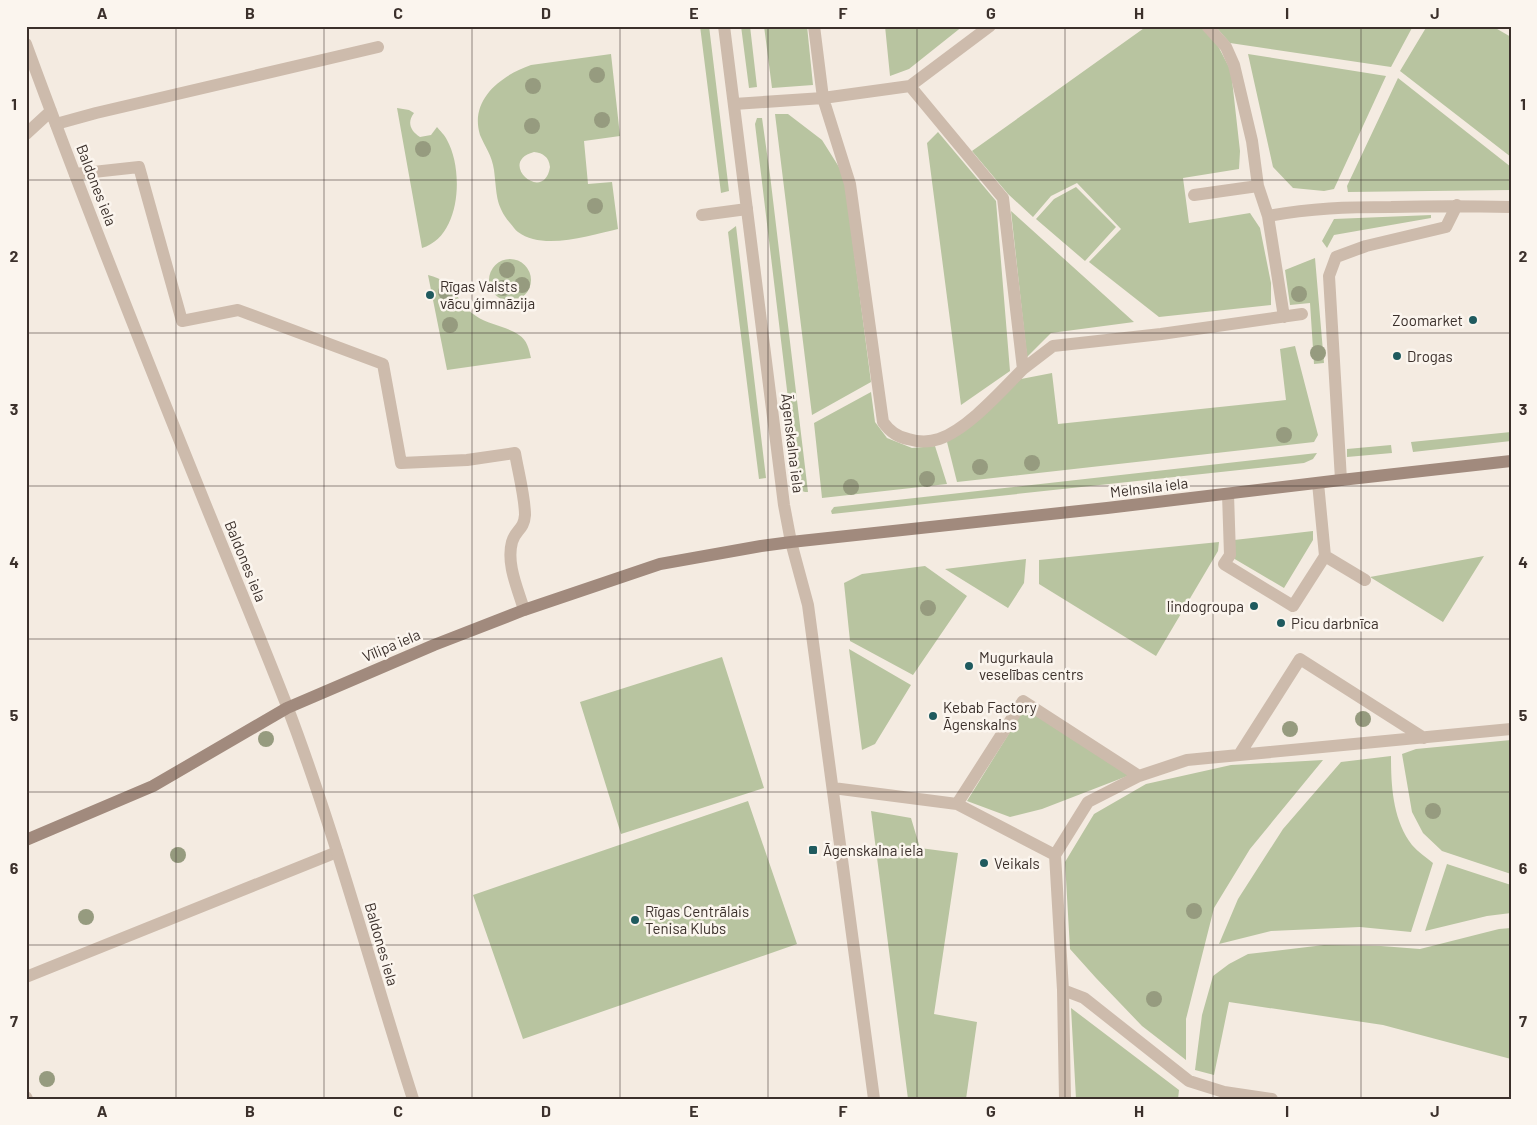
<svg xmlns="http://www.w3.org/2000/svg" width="1537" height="1125" font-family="Barlow,sans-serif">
<rect width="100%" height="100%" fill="#f4ebe1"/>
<!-- green -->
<path fill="#b8c4a0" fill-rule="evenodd" d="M700 26H709L729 191 721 193Z
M741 26H750L757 87 749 88Z
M764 26H807L813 85 772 88Z
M885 26H963L909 69 890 76Z
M1147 26H1203L1217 44 1231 71 1240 151 1239 169 1183 178 1189 223 1250 213 1260 228 1271 283V305L1159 317 1089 262 1121 229 1077 183 1051 196 1033 217 1008 194 972 151Z
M1215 26H1413L1391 67 1230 43Z
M1427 26H1492L1511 37V157L1400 71Z
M611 54 620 136 584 141 588 184 612 182 618 229C591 235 543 251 518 232 515 230 513 226 510 223 495 205 497 193 494 170 492 155 485 147 480 135 469 99 502 75 531 65ZM534 152C543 153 549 157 550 167 544 205 496 162 534 152Z
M1248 54 1386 76 1334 189 1324 191 1293 188 1273 167Z
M1398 78 1511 167V190L1348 192 1347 186Z
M397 108 409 110 414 113C407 122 410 131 420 137L431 135 437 127C440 131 445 135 447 140 464 170 461 237 422 248Z
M775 114H788L822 140 844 175 871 382 812 415Z
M757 118H762L770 175 808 492H805L799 490 755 124Z
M938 132 996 201 1010 371 961 405 927 143Z
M1076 187 1116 227 1085 261 1036 219 1054 199Z
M1011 211 1134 322 1051 333 1027 357Z
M1431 215V218L1334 235 1327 248 1322 241 1334 219Z
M736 226 766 478 759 479 728 232Z
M1315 258 1324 363 1314 364 1310 303 1290 305 1285 270Z
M489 280a21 21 0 1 1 42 0a21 21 0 1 1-42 0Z
M428 275C458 282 454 302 476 316 489 325 506 326 519 335 527 340 529 349 531 358L447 370Z
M1295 346 1318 435 1314 442 957 482 947 442 1021 379 1052 373 1058 424 1286 400 1280 349Z
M871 392 875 422 887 438 912 448 935 446 947 484 822 498 814 423Z
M1511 432V441L1413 452 1411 442Z
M1391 445 1392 453 1347 457V449Z
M1317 453 1313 459 1304 463 832 514 831 511 834 507Z
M1313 531V540L1284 588 1233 558 1234 540Z
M1219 542 1218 551 1156 656 1039 584V560Z
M1484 556 1443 622 1370 577Z
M1026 559 1024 583 1008 608 945 569Z
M925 566 967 596 913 675 850 641 844 583 862 574Z
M849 649 911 685 875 744 862 750Z
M722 657 764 788 621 834 580 702Z
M1026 706 1130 775 1042 809 1010 817 967 801Z
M1511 740V874L1442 851 1423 833 1412 812 1402 754 1416 749Z
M1391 756C1391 787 1393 820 1412 845 1418 852 1426 857 1433 863L1411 932 1360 927 1271 931 1219 944 1238 899 1283 829 1341 762Z
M1323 760 1250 849 1214 908 1186 1019V1060L1142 1026 1096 978 1070 949 1065 862 1094 814 1146 784 1231 765Z
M748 801 797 944 523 1039 473 895Z
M871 811 911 818 920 848 958 853 934 1014 977 1022 966 1099H908Z
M1447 864 1511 885V913L1487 916 1425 931Z
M1511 928V1059L1383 1025 1229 1002 1214 1075 1195 1070 1202 1015 1213 976 1229 964 1248 954 1324 945 1381 946 1420 949 1499 929Z
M1071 1008 1179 1090 1178 1099H1076Z"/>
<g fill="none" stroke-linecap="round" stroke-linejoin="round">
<!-- lane -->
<path stroke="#cdbbac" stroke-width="12" d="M814 26 823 98 850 184 883 422C890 432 897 437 908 439 918 442 930 442 939 439 968 429 1001 391 1023 369L1003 198 910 86
M1207 26 1226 47 1234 65 1252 141 1258 186 1268 216 1284 317
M734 104 823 98 910 86 990 26
M56 124 96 113 378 47
M75 174 139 167 182 321 238 310 383 364 401 463 467 460 515 453C518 471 525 497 525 515 524 530 515 530 512 542 506 564 518 589 524 610
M1194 195 1258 186
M702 215 747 209
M1268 216C1311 208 1348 207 1391 207 1431 206 1471 206 1511 207
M1023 369 1053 346 1161 334 1302 314
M1341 480 1329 276 1336 257 1366 246 1446 227 1457 205
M1318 483 1325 556 1365 580
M1228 494 1230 555 1224 564 1293 606 1325 556
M26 977 337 852"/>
<!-- street -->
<path stroke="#cdbbac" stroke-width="12" d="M724 26 784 505 791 542 808 605 874 1099
M26 44C81 194 140 343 200 491 229 563 259 634 287 706 336 835 371 968 413 1099
M26 134 51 111
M1239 755 1300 659 1424 738
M1139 776 1187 760 1511 729
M833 788 957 804 1055 855 1063 990 1084 998 1189 1081 1224 1092 1272 1099
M957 804 1023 701 1139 776 1088 802 1055 855
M1063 990 1065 1099
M26 1097 27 1099"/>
<!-- secondary -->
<path stroke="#a18a7d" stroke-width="12" d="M26 840 153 786 287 708 434 645 524 610 660 564 761 546 791 542 1107 508 1341 480 1511 461"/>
</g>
<!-- trees -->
<g fill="#969b7f">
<circle cx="597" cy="75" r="8"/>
<circle cx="533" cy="86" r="8"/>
<circle cx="602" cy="120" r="8"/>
<circle cx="532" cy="126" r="8"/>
<circle cx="423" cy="149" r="8"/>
<circle cx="595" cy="206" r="8"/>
<circle cx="507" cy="270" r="8"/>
<circle cx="522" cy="285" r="8"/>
<circle cx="503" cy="288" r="8"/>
<circle cx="446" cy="292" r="8"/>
<circle cx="1299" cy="294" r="8"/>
<circle cx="450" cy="325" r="8"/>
<circle cx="1318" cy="353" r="8"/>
<circle cx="1284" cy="435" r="8"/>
<circle cx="1032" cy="463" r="8"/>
<circle cx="980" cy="467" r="8"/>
<circle cx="927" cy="479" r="8"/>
<circle cx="851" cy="487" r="8"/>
<circle cx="928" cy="608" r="8"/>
<circle cx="1363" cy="719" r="8"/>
<circle cx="1290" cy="729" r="8"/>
<circle cx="266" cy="739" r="8"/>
<circle cx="1433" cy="811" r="8"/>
<circle cx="178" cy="855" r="8"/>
<circle cx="1194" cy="911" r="8"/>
<circle cx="86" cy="917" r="8"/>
<circle cx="1154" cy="999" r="8"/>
<circle cx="47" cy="1079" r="8"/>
</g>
<!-- grid -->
<path fill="none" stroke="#3b302b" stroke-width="1" stroke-opacity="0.55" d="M176 26V1099M324 26V1099M472 26V1099M620 26V1099M768 26V1099M917 26V1099M1065 26V1099M1213 26V1099M1361 26V1099M26 180H1511M26 333H1511M26 486H1511M26 639H1511M26 792H1511M26 945H1511"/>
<!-- markers -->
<g fill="#1f5a5e" stroke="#fbf5ee" stroke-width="2">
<circle cx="430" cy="295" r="5"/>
<circle cx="1473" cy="320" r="5"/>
<circle cx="1397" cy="356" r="5"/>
<circle cx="1254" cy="606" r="5"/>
<circle cx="1281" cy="623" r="5"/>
<circle cx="969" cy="666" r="5"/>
<circle cx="933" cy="716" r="5"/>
<rect x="808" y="845" width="10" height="10" rx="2.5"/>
<circle cx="984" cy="863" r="5"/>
<circle cx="635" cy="920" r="5"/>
</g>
<g text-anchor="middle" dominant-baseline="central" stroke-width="5" stroke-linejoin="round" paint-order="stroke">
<!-- street labels -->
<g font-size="15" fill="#3b302b" stroke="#fbf5ee">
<text transform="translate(97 185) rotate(69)">Baldones iela</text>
<text transform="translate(793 443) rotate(83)">Āgenskalna iela</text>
<text transform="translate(1149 487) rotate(-7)">Melnsila iela</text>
<text transform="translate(246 561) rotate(68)">Baldones iela</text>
<text transform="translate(391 645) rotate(-23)">Vīlipa iela</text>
<text transform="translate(382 944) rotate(74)">Baldones iela</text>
</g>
<!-- poi labels -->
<g font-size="15" fill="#3b302b" stroke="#fbf5ee" text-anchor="start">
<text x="440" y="286">Rīgas Valsts<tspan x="440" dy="17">vācu ģimnāzija</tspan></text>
<text x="1463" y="320" text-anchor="end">Zoomarket</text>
<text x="1407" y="356">Drogas</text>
<text x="1244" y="606" text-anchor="end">lindogroupa</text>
<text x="1291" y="623">Picu darbnīca</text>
<text x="979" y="657">Mugurkaula<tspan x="979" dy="17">veselības centrs</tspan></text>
<text x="943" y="707">Kebab Factory<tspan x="943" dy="17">Āgenskalns</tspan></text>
<text x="823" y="850">Āgenskalna iela</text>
<text x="994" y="863">Veikals</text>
<text x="645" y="911">Rīgas Centrālais<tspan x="645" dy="17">Tenisa Klubs</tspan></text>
</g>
</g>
<!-- border -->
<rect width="1537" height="1125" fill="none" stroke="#fbf5ee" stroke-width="55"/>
<rect x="28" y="28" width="1482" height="1070" fill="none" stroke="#3b302b" stroke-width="2"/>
<g font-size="16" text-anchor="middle" font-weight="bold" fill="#3b302b">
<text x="102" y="19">A</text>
<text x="250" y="19">B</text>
<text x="398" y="19">C</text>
<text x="546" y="19">D</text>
<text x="694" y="19">E</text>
<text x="843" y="19">F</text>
<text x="991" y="19">G</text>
<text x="1139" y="19">H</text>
<text x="1287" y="19">I</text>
<text x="1435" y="19">J</text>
<text x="14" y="110">1</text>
<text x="1523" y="110">1</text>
<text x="14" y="262">2</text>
<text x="1523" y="262">2</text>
<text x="14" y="415">3</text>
<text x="1523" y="415">3</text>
<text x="14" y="568">4</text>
<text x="1523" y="568">4</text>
<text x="14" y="721">5</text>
<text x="1523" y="721">5</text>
<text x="14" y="874">6</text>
<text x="1523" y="874">6</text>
<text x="14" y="1027">7</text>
<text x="1523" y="1027">7</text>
<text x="102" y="1117">A</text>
<text x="250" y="1117">B</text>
<text x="398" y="1117">C</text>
<text x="546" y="1117">D</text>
<text x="694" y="1117">E</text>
<text x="843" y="1117">F</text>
<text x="991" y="1117">G</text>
<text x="1139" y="1117">H</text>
<text x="1287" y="1117">I</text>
<text x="1435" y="1117">J</text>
</g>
</svg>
